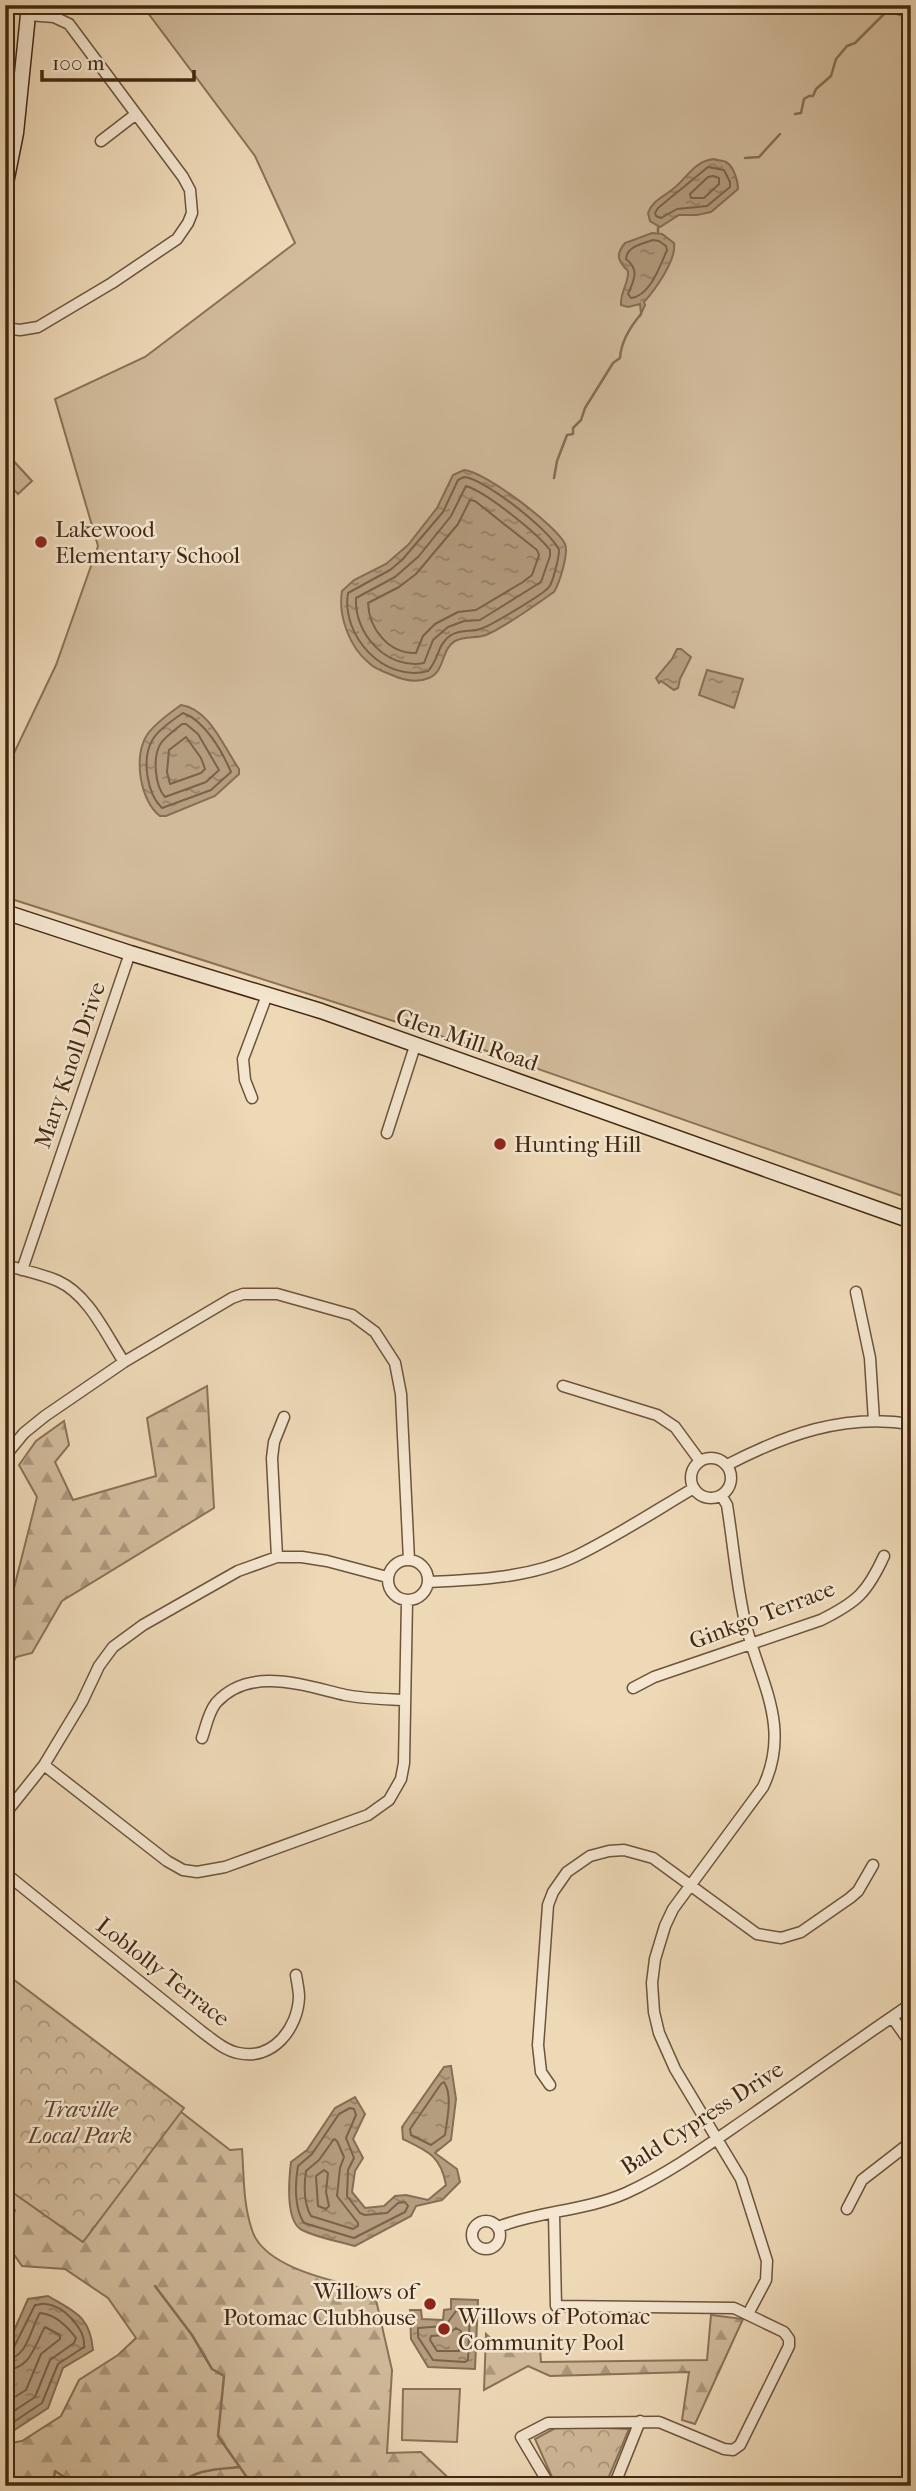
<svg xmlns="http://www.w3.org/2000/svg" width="916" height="2491" font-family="'IM FELL French Canon',serif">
<defs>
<pattern id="forest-firs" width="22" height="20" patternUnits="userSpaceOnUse" patternTransform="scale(1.75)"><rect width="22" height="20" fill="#d1bb9b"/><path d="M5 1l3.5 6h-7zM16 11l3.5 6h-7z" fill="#ab987d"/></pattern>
<pattern id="park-crowns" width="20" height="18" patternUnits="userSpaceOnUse" patternTransform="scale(1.75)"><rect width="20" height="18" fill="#d1bb9b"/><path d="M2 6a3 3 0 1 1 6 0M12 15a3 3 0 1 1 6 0" fill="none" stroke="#ab987d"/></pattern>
<pattern id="water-ripples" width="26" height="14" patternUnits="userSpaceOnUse" patternTransform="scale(1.75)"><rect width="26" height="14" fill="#b49d7f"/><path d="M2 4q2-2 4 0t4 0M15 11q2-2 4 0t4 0" fill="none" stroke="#948067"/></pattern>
</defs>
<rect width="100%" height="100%" fill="#eed9b7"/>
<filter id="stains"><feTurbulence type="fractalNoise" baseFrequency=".00286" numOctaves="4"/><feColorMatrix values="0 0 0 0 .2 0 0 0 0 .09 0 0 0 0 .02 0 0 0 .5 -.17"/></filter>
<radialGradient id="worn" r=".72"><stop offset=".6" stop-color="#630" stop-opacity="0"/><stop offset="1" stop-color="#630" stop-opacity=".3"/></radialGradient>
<!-- grass -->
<path fill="#d1bb9b" stroke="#8a7256" stroke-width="2" d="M142 5H911V1199L478 1048 5 897V772L56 665 98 546 55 399 145 357 295 243 255 156Z
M9 456 32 481 18 494 5 480V460Z
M403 2389H460L457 2442 402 2440Z"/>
<!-- forest -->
<path fill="url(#forest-firs)" stroke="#8a7256" stroke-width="2" d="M207 1386 214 1508 62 1601 32 1653 16 1657 5 1678V1608L10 1604 37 1497 19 1465 36 1441 64 1421 69 1445 55 1462 73 1500 156 1476 147 1418Z
M5 1975 230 2150 242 2149C244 2176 243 2204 252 2230 264 2269 338 2282 374 2291L392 2370 387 2453 421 2452 457 2486H5V2444L22 2441 61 2416 79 2380 118 2355 136 2338 108 2298 65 2269 22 2266 6 2243 15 2210 5 2201Z
M711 2315 743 2319 695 2424 682 2420 689 2372 550 2376 528 2366 484 2390 486 2334 502 2349 540 2348 541 2362 707 2360Z"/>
<!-- park -->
<path fill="url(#park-crowns)" stroke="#8a7256" stroke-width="2" d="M5 1973 184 2108 83 2242 5 2187Z
M559 2426 629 2429 605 2486H556L535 2439Z"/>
<!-- water -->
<path fill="url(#water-ripples)" stroke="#866e53" stroke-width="2" d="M714 159C718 161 723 160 726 162 734 166 738 182 738 189L711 212 697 215H679L660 227 650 221 648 213C652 201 663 197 673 189 687 178 694 161 714 159Z
M652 233 662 234 674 243C677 259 655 290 644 302L645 305 641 314 640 304 628 307 621 305C620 292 629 283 628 271 618 261 615 255 625 243Z
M464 470C484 471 557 526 565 544 569 554 559 584 554 592 535 605 507 626 486 635 476 639 466 635 455 641 441 649 445 672 429 678 417 683 403 680 392 675 384 672 375 669 369 663 349 647 338 615 342 591L354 580 386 564 408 545 437 508 453 475Z
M677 649H681L691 657 680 679 678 688 674 690 661 681 659 683 656 678 672 659Z
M707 670 743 679 734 708 699 695Z
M181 705C210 709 224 748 239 769V774L215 796 166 816H160C140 801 133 756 147 735 155 723 170 713 181 705Z
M451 2066 456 2099 451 2140 435 2153 457 2169 460 2182 442 2200 416 2206 411 2216 355 2246C338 2241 318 2238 302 2230 285 2221 289 2179 291 2162L307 2150 335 2108 355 2097 365 2114 353 2139 363 2158 355 2171 352 2192 365 2208 384 2206 395 2196 406 2195 428 2200 446 2185C441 2156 428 2151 403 2139L402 2127 444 2067Z
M48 2296C75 2312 90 2316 93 2350L63 2368 48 2408 13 2431 5 2429V2351L28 2299Z
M451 2299 478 2300 475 2369 428 2367 411 2339 410 2310H421L422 2319 443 2320 444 2310 451 2309Z"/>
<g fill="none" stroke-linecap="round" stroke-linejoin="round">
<!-- shore -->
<path stroke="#7b6248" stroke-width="2" d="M708 167 724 170 730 182V187L707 206 677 209 661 218 656 216 655 213 658 208Z
M713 176 719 178V184L704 198H691L690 194 708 177Z
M653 240 659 241 666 246 667 250C660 266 650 296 631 298L628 294C634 280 640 270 626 259 627 246 642 244 653 240Z
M464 477C484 478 552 532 559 550 559 558 553 582 549 587 544 594 493 624 483 628 473 633 463 628 451 635 437 644 439 660 428 671 384 683 341 636 348 593L390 570 402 560 443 512 458 480Z
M466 486C486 492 536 532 550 550V556L541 582 480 620 464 621 448 627 433 640 424 663C387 670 354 634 356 598L395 577 419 556 451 516Z
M470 500 475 501 537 550 539 555 532 575 523 582 476 610 458 612 435 624 423 636 416 653C389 654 369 629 368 603L399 587 416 574 458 524Z
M183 713C205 721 222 751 231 772L211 790 162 808C147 794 141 758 153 739 159 729 174 719 183 713Z
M182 724H186L198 734 219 770 206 782 165 797C155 786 152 757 161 743 166 736 175 730 182 724Z
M186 737 201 758 205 769 201 773 170 784 167 772 169 750Z
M444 2082C453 2096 447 2119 445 2135L431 2145 411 2135 410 2129 441 2084Z
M350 2108 354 2109 356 2115 346 2138 354 2158 348 2170 347 2196 360 2213 365 2215 387 2213 398 2203 405 2202 408 2206 405 2212 354 2238 304 2223C294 2208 295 2183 298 2166L312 2154 339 2114Z
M334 2139 337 2141 344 2157 340 2168 337 2196 358 2223V2226L353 2229 311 2216C304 2204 304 2185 306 2171L319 2160Z
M324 2170 328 2173 326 2192 329 2206 326 2209 318 2206 316 2176Z
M459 2307H468L470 2310 468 2360 465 2362 433 2360 418 2337V2328L445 2326Z
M456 2328 461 2331 459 2351H437L430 2340 431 2336 446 2335Z
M5 2351 14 2347 35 2305C38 2305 42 2303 46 2304 64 2306 86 2329 84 2347L58 2364 42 2403 12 2423H5
M5 2360C28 2358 30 2329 40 2313 55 2314 67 2326 76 2338L74 2343 50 2360 35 2397 11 2413 5 2414
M5 2370C31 2369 34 2346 45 2327L60 2335V2339L41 2354 26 2390 5 2403"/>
<!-- stream -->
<path stroke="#866e53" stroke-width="2.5" d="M795 114 801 113 804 99 809 96H813L816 89 831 76 836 59 847 46 855 43 884 14 893 12 900 15 909 6
M745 158 759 157 780 134
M658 232V228
M554 478 557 461 567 435 573 434V428L581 420 585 408 613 363 620 358C621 342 630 327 641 314
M155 2286 192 2335 212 2369 224 2376 218 2436 253 2486
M53 2486 55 2471 78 2486
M178 2486C193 2469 219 2469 240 2467"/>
<!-- street casing -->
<g stroke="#6d543a" stroke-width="13">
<path id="street" d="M101 141 136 114
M5 328 20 330 38 327 112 283 177 239 188 223 192 213 190 190 183 177 69 24 54 17 28 15
M252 1098 245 1080 243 1059 267 995
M387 1133 415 1046
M5 1265C22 1270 42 1274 58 1281 89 1295 106 1335 124 1362
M22 1270 130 953
M856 1292 870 1358 874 1421
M563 1386 657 1415 675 1427 700 1461
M5 1456 24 1433 45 1416 124 1362 232 1298 243 1294H277L352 1315 375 1332 395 1363 401 1394 409 1560
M691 1478a20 20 0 1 1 40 0a20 20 0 1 1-40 0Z
M727 1465C785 1435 844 1413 911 1424
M721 1495 727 1505C733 1542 736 1580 744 1617 757 1678 793 1724 763 1787L673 1909 665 1926 655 1959 652 1983 654 2012 659 2033 675 2069 741 2179 767 2261 766 2280 748 2314
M277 1557 272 1458 274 1442 284 1417
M388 1580a20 20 0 1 1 40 0a20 20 0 1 1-40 0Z
M428 1582C477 1580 531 1578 576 1556 617 1536 655 1511 694 1488
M633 1688 654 1677 821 1620C857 1602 867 1593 884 1556
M202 1738C206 1727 208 1713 216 1703 250 1665 305 1686 345 1695 365 1699 385 1699 405 1700
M44 1765 167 1861 183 1870 197 1872 225 1867 368 1815 389 1800 401 1779 404 1763 407 1601
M5 1814 44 1765 82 1702 99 1666 113 1647 143 1625 238 1571 277 1557H302L327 1561 387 1577
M5 1873 201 2031C212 2039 224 2050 238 2053 273 2061 298 2028 299 1997 299 1990 297 1982 296 1975
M892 2017 911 2044
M550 2085 541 2072 538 2045 548 1905 553 1892 567 1872 590 1856 609 1851 624 1850 653 1858 757 1934 781 1938 801 1932 850 1898 858 1891 873 1865
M847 2209 862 2180 911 2142
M472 2235a14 14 0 1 1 28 0a14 14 0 1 1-28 0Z
M498 2227C539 2211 585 2211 626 2193 672 2172 712 2142 753 2114 806 2077 858 2040 911 2004
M550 2486 521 2437 548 2423 659 2422 724 2449 733 2450 740 2445 789 2346V2339L784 2332 734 2308 556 2306 554 2214
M614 2486 640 2421"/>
</g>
<!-- secondary casing -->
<g stroke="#422811" stroke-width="17">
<path id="secondary" d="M5 188 16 133 29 5
M5 912 130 953 321 1011 911 1221"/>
</g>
<!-- street -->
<use href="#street" stroke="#f4e6d0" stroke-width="10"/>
<!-- secondary -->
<use href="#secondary" stroke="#f4e6d0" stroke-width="14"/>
</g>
<!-- markers -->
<g fill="#8f2418" stroke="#f4e6d0" stroke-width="2.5">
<circle cx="41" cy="542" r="7"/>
<circle cx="500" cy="1144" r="7"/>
<circle cx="430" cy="2304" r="7"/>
<circle cx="444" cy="2329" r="7"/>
</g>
<g text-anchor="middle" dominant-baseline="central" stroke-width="5" stroke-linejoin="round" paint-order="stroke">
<!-- poi labels -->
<g font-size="23" fill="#422811" stroke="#f4e6d0" text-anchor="start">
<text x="55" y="529">Lakewood<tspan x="55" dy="26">Elementary School</tspan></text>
<text x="514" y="1144">Hunting Hill</text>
<text x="416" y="2291" text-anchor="end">Willows of<tspan x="416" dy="26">Potomac Clubhouse</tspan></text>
<text x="458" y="2316">Willows of Potomac<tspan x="458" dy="26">Community Pool</tspan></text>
</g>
<!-- street labels -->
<g font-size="23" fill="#422811" stroke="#f4e6d0">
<text transform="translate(467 1040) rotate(19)">Glen Mill Road</text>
<text transform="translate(70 1065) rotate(-71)">Mary Knoll Drive</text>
<text transform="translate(762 1615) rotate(-21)">Ginkgo Terrace</text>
<text transform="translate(163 1972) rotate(38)">Loblolly Terrace</text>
<text transform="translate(702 2118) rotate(-33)">Bald Cypress Drive</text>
</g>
<!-- park labels -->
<g font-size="23" font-style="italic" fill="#5f452d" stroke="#f4e6d0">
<text x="80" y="2109">Traville<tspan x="80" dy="26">Local Park</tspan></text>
</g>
</g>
<!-- margin -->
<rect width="916" height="2491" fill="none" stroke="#eed9b7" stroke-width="28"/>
<rect x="7" y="7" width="902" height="2477" fill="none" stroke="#422811" stroke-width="3.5"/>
<rect x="14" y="14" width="888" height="2463" fill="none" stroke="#422811" stroke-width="2"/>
<!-- scale -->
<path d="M42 70v10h152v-10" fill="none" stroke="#422811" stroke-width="3.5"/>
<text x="52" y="70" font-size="21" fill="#422811" stroke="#f4e6d0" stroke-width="5" paint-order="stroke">100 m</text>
<rect width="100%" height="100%" filter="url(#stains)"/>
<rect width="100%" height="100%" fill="url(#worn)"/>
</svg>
